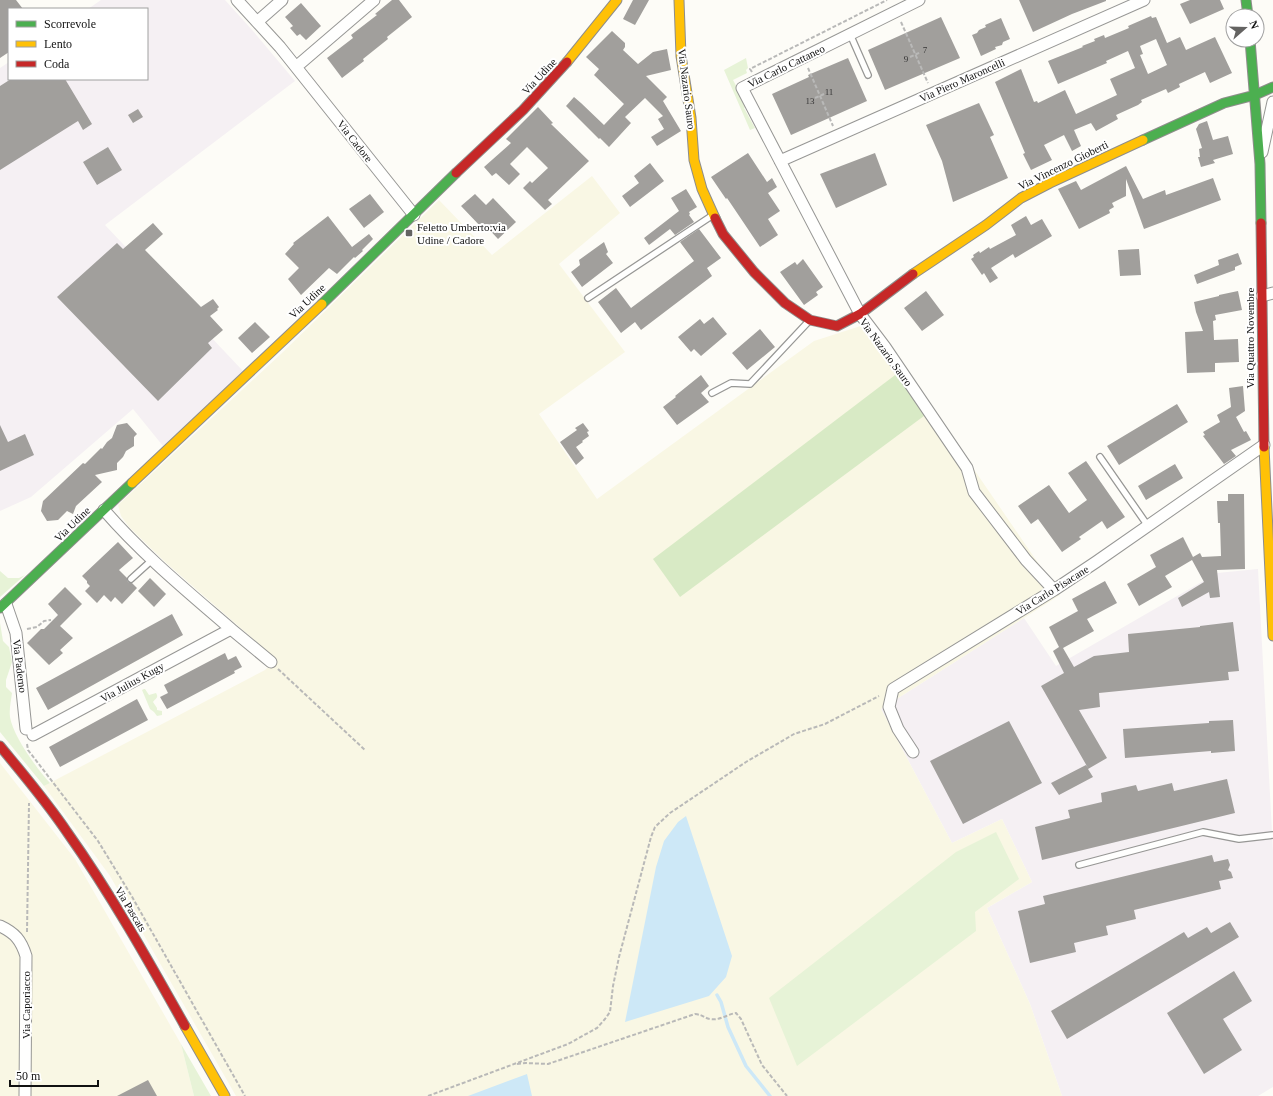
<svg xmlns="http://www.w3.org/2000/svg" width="1273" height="1096" font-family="'Times New Roman',serif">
<rect width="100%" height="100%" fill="#fdfcf7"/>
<!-- industrial -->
<path fill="#f5f0f3" d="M101 0H225L253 31 295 81 105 225 243 371 163 446 133 409 31 497 0 511V68L9 62V79H147V9H88Z
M1258 569 1273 851V1087L1258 1096H1062L1030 1004 987 908 1032 882 1002 819 952 843 881 709 1024 618 1056 666 1217 573Z"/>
<!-- farmland -->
<path fill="#f9f7e4" d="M592 176 620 213 559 264 625 352 539 414 597 499 814 341 873 322 1060 595 881 709 952 843 1002 819 1032 882 987 908 1030 1004 1062 1096H236L110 876 44 786 265 670 276 659 165 562 129 527 121 516 118 505 282 353 439 200 492 255Z
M0 763 75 859 181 1044 194 1096H0Z"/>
<!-- green -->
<path fill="#e7f3d7" d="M746 58 748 68 746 70 747 73 733 80 747 106 744 108 755 128 750 130 724 70Z
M0 571 8 578H19L25 575 0 597Z
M0 623 3 641 9 647 12 662 6 680V687L12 693C11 701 9 709 10 717 13 736 37 769 50 783L44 786 0 732Z
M144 689H145L149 695 156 693C159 698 156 698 153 702L157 708V710L162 711V715L157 716 154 712 150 709 142 690Z
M996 832 1019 879 975 912 976 931 797 1066 769 998 956 852Z
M181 1044 211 1096H194Z"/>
<!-- forest -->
<path fill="#d8eac5" d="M903 369 932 410 680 597 653 559Z"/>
<!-- water -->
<path fill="#cde8f7" d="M686 816 732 956 726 977 709 996 625 1022 656 867 664 841 678 822Z
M527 1074 532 1096H468Z"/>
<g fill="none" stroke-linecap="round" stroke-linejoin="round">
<!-- stream -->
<path stroke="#cde8f7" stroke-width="3.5" d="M717 995 721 1002 728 1027 746 1066 770 1096"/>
</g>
<!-- building -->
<path fill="#a19f9c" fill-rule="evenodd" d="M0 0H16L23 9H9V52L0 58Z
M392 0H399L412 17 387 37 388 39 363 59 364 61 342 78 327 58 353 38 351 35 377 15 375 14Z
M633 0H649L635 25 623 19Z
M1019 0H1106V1L1072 14 1033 32Z
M1190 0H1220L1224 9 1190 24 1180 4Z
M301 3 321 26 306 40 300 34 297 36 290 28 293 26 285 17Z
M1151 16 1152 18 1156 17 1167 43 1180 37 1186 50 1215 37 1232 73 1210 83 1205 72 1179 84 1180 87 1168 93 1166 89 1141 100 1142 102 1138 105 1116 115 1118 119 1096 131 1091 123 1074 130 1081 146 1072 151 1064 135 1044 145 1052 160 1031 170 1023 154 1025 153 995 82 1021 69 1034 102 1037 101 1038 103 1065 90 1076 114 1117 95 1110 79 1135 68 1128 51 1106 61 1107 63 1058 84 1048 61 1083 47 1082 46 1095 41 1094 39 1104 35 1105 38 1129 28 1128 26ZM1156 39 1167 65 1148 74 1140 55 1143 54 1140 46Z
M941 17 960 58 885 90 868 50Z
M1001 18 1010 39 1003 42 1002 45 995 47 996 49 981 56 972 35 977 33 979 30 986 27 985 25Z
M612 31 625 43V47L623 50 638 64 653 52 667 49 671 70 646 76 667 97 663 101 681 131 657 146 651 137 664 129 658 119 663 116 645 98 625 117 631 123 609 147 600 138 599 139 566 106 574 97 581 103 604 125 624 104 594 75 599 69 586 57Z
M848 58 867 101 791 135 772 94 809 77 808 75Z
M11 79H65L92 124 83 130 78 121 0 170V86Z
M979 103 994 135 990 137 1008 178 953 202 942 161 926 125Z
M538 107 553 123 551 124 589 161 548 200 552 204 545 210 523 188 530 181 532 183 548 168 527 147 510 164 520 174 509 185 496 173 492 176 484 167 511 143 506 139Z
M138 109 143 117 133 123 128 115Z
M1207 121 1213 140 1228 136 1233 154 1213 160 1215 163 1201 167 1198 157H1200L1199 149 1202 148 1196 129 1199 124Z
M108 147 122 170 97 185 83 162Z
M748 153 767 182 772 178 777 187 768 193 780 211 768 219 778 235 760 247 727 198 726 199 711 177Z
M875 153 887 185 836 208 820 174Z
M650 163 664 181 630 207 622 196 639 183 634 176Z
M1126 166 1143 199 1165 190 1166 195 1213 178 1221 200 1144 229 1126 179V196L1112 203 1114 207 1109 210 1110 213 1079 229 1058 189 1076 181 1081 190Z
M686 189 697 207 689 212 690 214 689 215 694 222 675 235 670 229 649 245 644 238 679 211 671 198Z
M370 194 384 212 364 228 349 209Z
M475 194 486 205 493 198 516 222 498 239 485 225 482 228 461 206Z
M328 216 352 247 369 234 373 239 362 250 363 251 355 258 354 257 337 274 329 268 301 295 288 279 299 268 285 254 294 244 293 243Z
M1026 216 1031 225 1042 219 1052 236 1015 258 1013 254 991 268 998 278 990 283 984 273 982 275 971 259 974 257 973 255 979 251 980 253 989 247 990 249 1016 235 1011 225Z
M153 223 163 234 145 250 201 307 213 299 219 307 217 309 218 310 210 316 223 330 208 343 212 348 158 401 57 297 117 243 123 249Z
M699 229 721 258 707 268 712 276 641 330 635 322 621 333 598 302 616 288 631 308 694 261 680 242Z
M604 242 608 252 606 254 613 263 582 287 571 272 580 265 579 260Z
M1139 249 1141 275 1120 276 1118 250Z
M1238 253 1242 264 1235 267V270L1197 284 1194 275 1219 265 1218 260Z
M803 259 823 287 816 292 818 295 804 305 780 272 795 262 797 265Z
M926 291 944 315 922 331 904 308Z
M1238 291 1242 310 1215 315 1216 320 1213 321 1214 340 1238 339 1239 362 1215 363V372L1187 373 1185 332 1203 331 1196 312 1194 302 1219 296V295Z
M713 317 727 334 701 356 694 349 691 352 678 337 700 319 704 324Z
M255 322 270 337 252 353 238 338Z
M760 329 775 347 747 370 732 353Z
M701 375 709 386 701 393 709 402 677 425 663 407 676 397 675 396Z
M1243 386 1245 411 1236 417 1244 432 1246 431 1251 440 1231 450 1236 456 1224 464 1203 436 1205 435 1203 432 1220 422 1217 415 1231 407 1229 388Z
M1177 404 1188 422 1119 465 1107 446Z
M127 423 137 434 134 437V446L126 451 123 457 117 463V470L95 475 102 482 76 506 73 514 67 511 58 520 47 521 41 511 43 501 83 463 85 464 101 448 102 449 107 442 112 438 117 425Z
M583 423 589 431 587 432 589 436 582 441 583 442 576 447 584 458 576 465 560 442 577 430 575 428Z
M0 425 8 442 25 434 34 455 0 471Z
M1086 461 1125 517 1107 529 1102 521 1079 537 1081 539 1062 552 1038 519 1031 524 1018 506 1049 485 1069 513 1087 500 1068 473Z
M1175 464 1183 478 1146 500 1138 486Z
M1228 494H1244L1245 569 1217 570 1220 597 1210 598 1209 592 1182 607 1178 598 1204 582 1192 560 1165 576 1172 587 1139 606 1127 584 1156 567 1150 555 1183 537 1193 557 1200 553 1202 557 1221 556 1220 523H1218L1217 501H1228Z
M118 542 133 558 119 570 127 578 128 582 132 583 137 588 122 604 115 597 111 602 104 595 97 603 85 591 90 586 87 583V581L82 576Z
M150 578 166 594 154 607 138 591Z
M1105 581 1117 603 1087 619 1094 631 1063 648 1074 667 1094 656 1129 652 1128 634 1200 627V626L1233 622 1239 671 1228 672 1229 680 1099 693 1100 707 1079 710 1107 758 1088 769 1093 777 1059 795 1051 783 1086 765 1088 768 1041 686 1064 673 1053 651 1059 647 1049 627 1078 611 1072 599Z
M65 587 82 604 60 626 73 638 60 650 63 653 49 665 27 643 41 629H44L58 615 48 604Z
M172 614 183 635 48 710 36 688Z
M225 653 228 660 236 656 242 667 234 671 235 673 167 709 160 697 168 693 164 685Z
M137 699 148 720 60 767 49 747Z
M1233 720 1235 751 1211 753V751L1125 758 1123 729 1209 723V721Z
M1009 721 1042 783 963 824 930 761Z
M1227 779 1235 813 1042 860 1035 827 1070 818 1068 810 1102 802 1101 793 1136 785 1138 791 1172 783 1174 791Z
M1212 855 1214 862 1228 859 1230 865 1228 870 1231 872 1233 878 1219 881 1221 889 1134 910 1136 919 1106 926 1108 935 1074 943 1076 952 1030 963 1018 911 1045 904 1043 896Z
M1230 922 1239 937 1067 1039 1051 1011 1184 932 1188 938 1207 927 1211 933Z
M1234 971 1252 1001 1223 1019 1242 1050 1204 1074 1167 1013Z
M148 1080 157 1096H117Z"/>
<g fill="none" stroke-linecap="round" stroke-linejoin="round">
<!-- lane casing -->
<g stroke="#979795" stroke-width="8">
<path id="lane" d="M850 34 868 75
M588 298 713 215
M712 393 731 383 750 384 809 321
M1100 457 1148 526
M131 579 152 560
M1079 865 1203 832 1239 839 1273 835"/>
</g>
<!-- street casing -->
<g stroke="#979795" stroke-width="13">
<path id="street" d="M237 0 280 47 414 215
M919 0 742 88 860 314 885 347 967 468 974 492 1026 560 1054 590
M257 22 282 0
M296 67 374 0
M1262 152 1273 102
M780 161 1144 0
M1262 296 1273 293
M6 604 16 633 26 729
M231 629 271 662
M33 735 231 629C187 591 142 554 104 510
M913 752 898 729 889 707 893 689 1054 590 1096 562 1264 445
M0 926C15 933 21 940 26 956L25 1096"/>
</g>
<!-- fast casing -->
<g stroke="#8e8d8b" stroke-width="11">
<path id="fast" d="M1246 0 1248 16
M1250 40 1260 164 1261 223
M1143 140 1224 103 1255 95 1273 87
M322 304 456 173
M0 608 132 483"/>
</g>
<!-- slow casing -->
<g stroke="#8e8d8b" stroke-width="11">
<path id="slow" d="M679 0 681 56 691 118 694 160 702 189 715 218
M567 62 617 0
M913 274 986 225 1021 198 1050 183 1143 140
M1264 447 1273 636
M132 483 322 304
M185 1026 225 1096"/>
</g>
<!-- jam casing -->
<g stroke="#8e8d8b" stroke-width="11">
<path id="jam" d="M456 173 523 110 567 62
M715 218 723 234 754 272 785 303 810 320 837 326 860 314 913 274
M1261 223 1264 447
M0 746C23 774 47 802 67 832 111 894 148 960 185 1026"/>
</g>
<!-- path -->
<path stroke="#b9b9b8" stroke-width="2" stroke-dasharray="4 2" stroke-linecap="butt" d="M901 22 928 83
M910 57 921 52
M808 68 833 126
M752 72 750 69 887 0
M815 98 824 94
M27 629 37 627 44 621 51 620
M278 669 365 750
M27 744 28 750 98 841 131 895 245 1096
M27 932 29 803
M517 1064 526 1063 548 1064 695 1014C704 1015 704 1018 710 1019 719 1021 728 1014 736 1013L741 1019 762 1065 787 1096
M428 1096 568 1044 597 1028 605 1019 610 1012 613 986 619 957 651 837 655 827 670 813 746 762 794 734 825 724 879 696"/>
<!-- lane -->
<use href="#lane" stroke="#fffffe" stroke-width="5.5"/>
<!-- street -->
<use href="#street" stroke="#fffffe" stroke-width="11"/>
<!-- fast -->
<use href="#fast" stroke="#4caf50" stroke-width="9"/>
<!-- slow -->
<use href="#slow" stroke="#ffc107" stroke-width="9"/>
<!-- jam -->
<use href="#jam" stroke="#c62828" stroke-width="9"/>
</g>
<!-- markers -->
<rect fill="#646362" stroke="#fff" stroke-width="1.5" x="405" y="229" width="8" height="8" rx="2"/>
<g text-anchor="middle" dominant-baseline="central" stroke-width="4" stroke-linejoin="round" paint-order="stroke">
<!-- number labels -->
<g font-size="9" fill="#353434">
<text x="925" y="50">7</text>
<text x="906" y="59">9</text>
<text x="829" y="92">11</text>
<text x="810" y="101">13</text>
</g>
<!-- street labels -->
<g font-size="11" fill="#111" stroke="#fff">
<text transform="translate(786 66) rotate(-26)">Via Carlo Cattaneo</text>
<text transform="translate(539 76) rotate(-47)">Via Udine</text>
<text transform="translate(962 80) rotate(-24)">Via Piero Maroncelli</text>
<text transform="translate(687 89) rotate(83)">Via Nazario Sauro</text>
<text transform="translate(355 141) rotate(52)">Via Cadore</text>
<text transform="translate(1063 165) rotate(-26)">Via Vincenzo Gioberti</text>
<text transform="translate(307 301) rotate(-43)">Via Udine</text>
<text transform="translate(1250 338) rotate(-90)">Via Quattro Novembre</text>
<text transform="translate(886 352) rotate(54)">Via Nazario Sauro</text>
<text transform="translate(72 524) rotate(-44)">Via Udine</text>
<text transform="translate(1052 590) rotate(-32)">Via Carlo Pisacane</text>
<text transform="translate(20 666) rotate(83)">Via Paderno</text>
<text transform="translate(132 682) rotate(-29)">Via Julius Kugy</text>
<text transform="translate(131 909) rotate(59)">Via Pascats</text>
<text transform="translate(26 1005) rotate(-90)">Via Caporiacco</text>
</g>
<!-- poi labels -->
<g font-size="11" fill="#111" stroke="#fff" text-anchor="start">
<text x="417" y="227">Feletto Umberto:via<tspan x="417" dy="13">Udine / Cadore</tspan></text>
</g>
</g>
<!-- legend -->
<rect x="8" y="8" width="140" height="72" fill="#ffffff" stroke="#a0a0a0"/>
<rect x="16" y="21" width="20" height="6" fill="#4caf50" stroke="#a0a0a0"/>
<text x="44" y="28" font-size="12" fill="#111111">Scorrevole</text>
<rect x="16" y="41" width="20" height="6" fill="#ffc107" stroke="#a0a0a0"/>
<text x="44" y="48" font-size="12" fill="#111111">Lento</text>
<rect x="16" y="61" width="20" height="6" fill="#c62828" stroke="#a0a0a0"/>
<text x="44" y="68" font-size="12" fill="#111111">Coda</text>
<!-- north arrow -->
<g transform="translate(1245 28) rotate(70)"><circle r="19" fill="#ffffff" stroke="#a0a0a0"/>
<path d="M0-3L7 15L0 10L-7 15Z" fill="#646362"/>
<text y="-6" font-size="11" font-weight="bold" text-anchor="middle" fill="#111111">N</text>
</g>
<!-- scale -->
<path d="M10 1080v6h88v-6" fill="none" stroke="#111111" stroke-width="2"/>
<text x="16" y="1080" font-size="12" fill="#111111" stroke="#ffffff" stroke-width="3" paint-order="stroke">50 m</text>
</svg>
